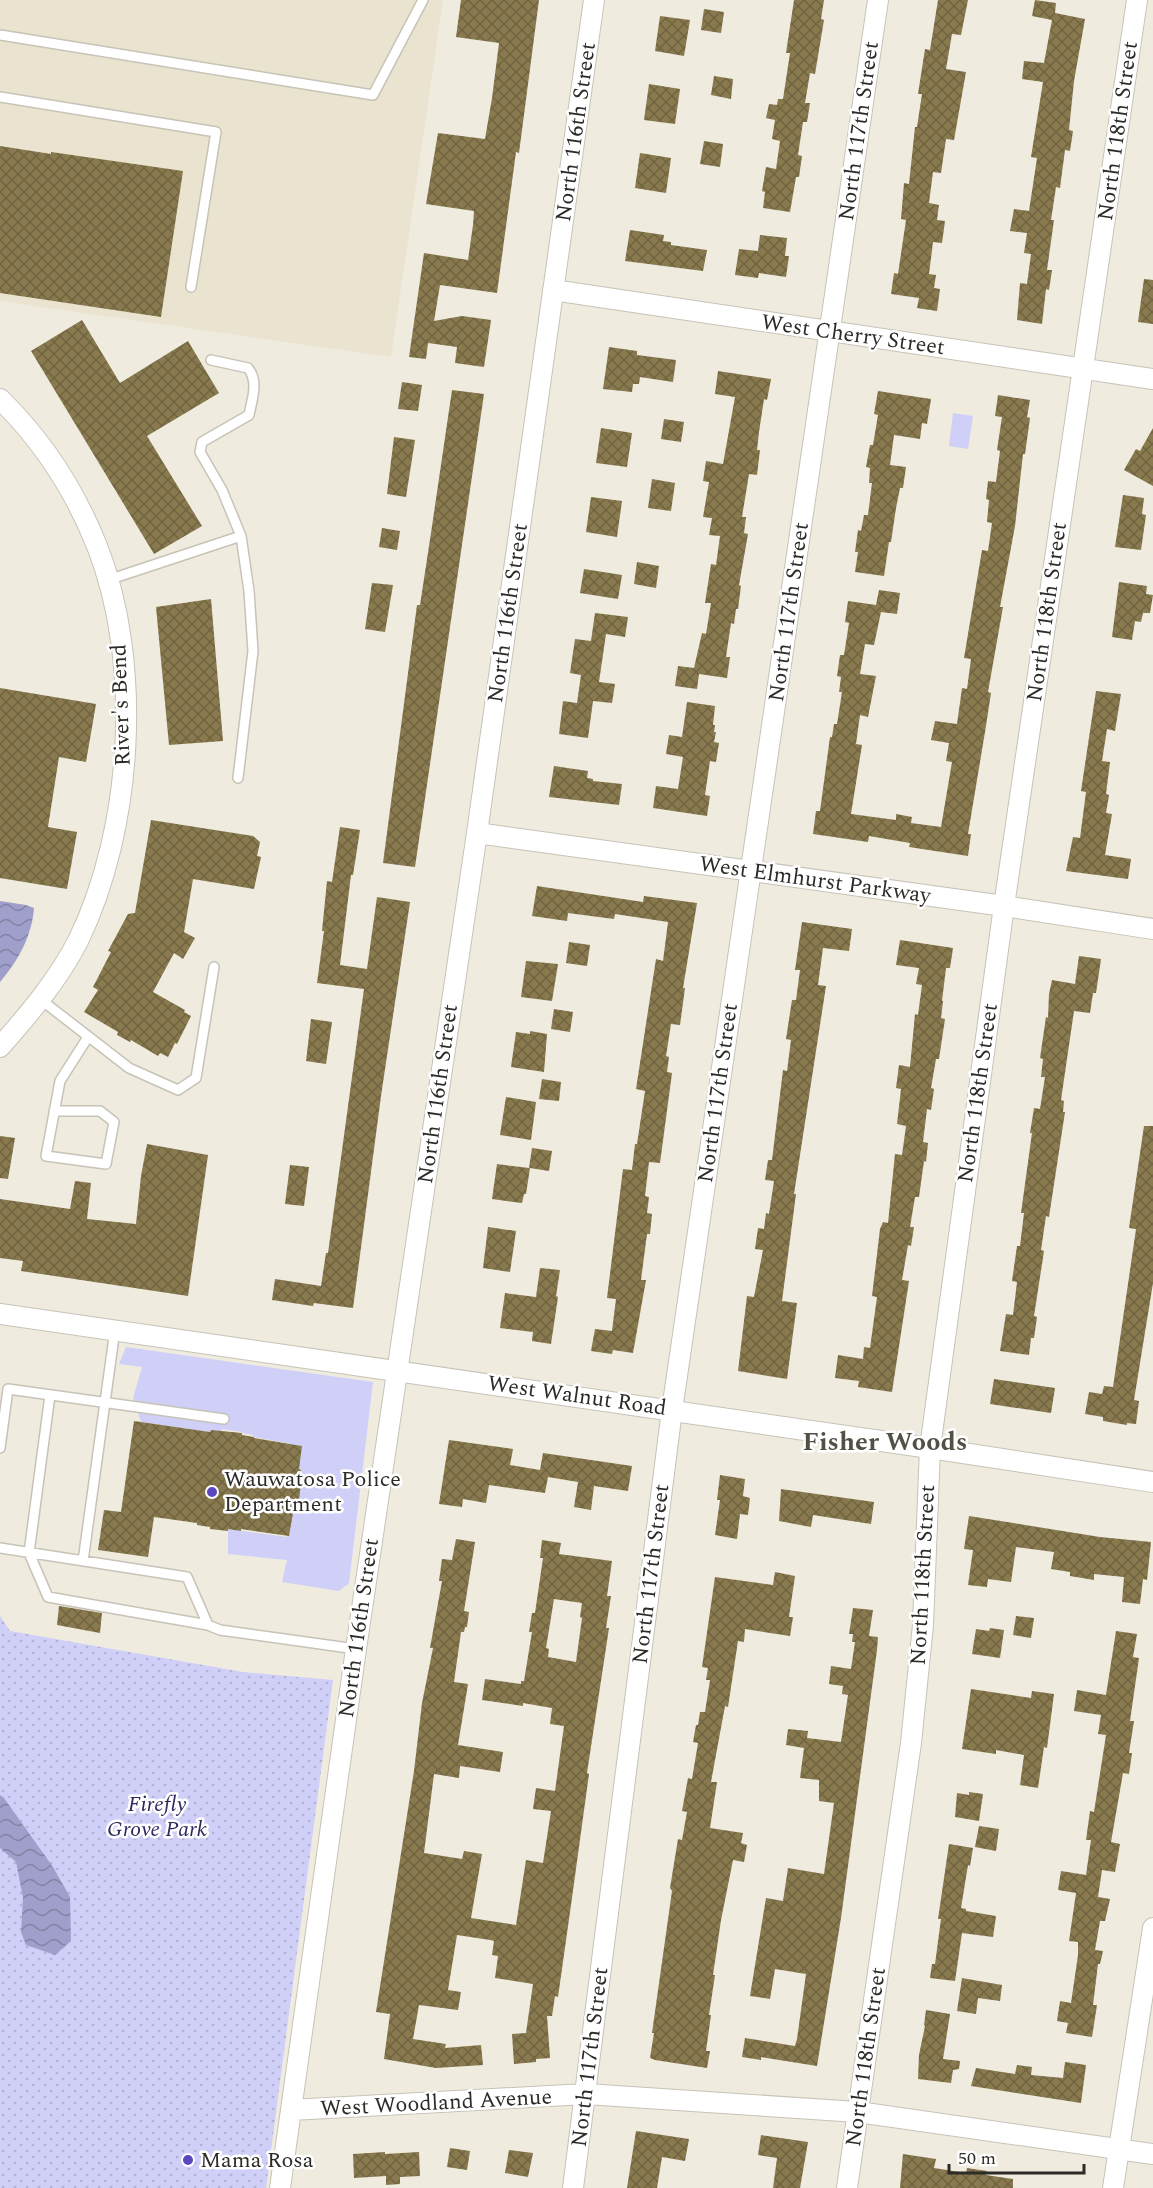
<svg xmlns="http://www.w3.org/2000/svg" width="1153" height="2188" font-family="Spectral,serif">
<defs>
<pattern id="park-dots" width="8" height="8" patternUnits="userSpaceOnUse" patternTransform="scale(1.5)"><rect width="8" height="8" fill="#cfcff8"/><path d="M2 2h.1M6 6h.1" fill="none" stroke="#b2b2d5" stroke-width="1.8" stroke-linecap="round"/></pattern>
<pattern id="water-waves" width="16" height="10" patternUnits="userSpaceOnUse" patternTransform="scale(1.5)"><rect width="16" height="10" fill="#a09fcb"/><path d="M0 5q4-4 8 0t8 0" fill="none" stroke="#8382a5"/></pattern>
<pattern id="building-cross-hatch" width="8" height="8" patternUnits="userSpaceOnUse" patternTransform="scale(1.5)"><rect width="8" height="8" fill="#887a4e"/><path d="M0 0l8 8M0 8l8-8" fill="none" stroke="#706441"/></pattern>
</defs>
<rect width="100%" height="100%" fill="#efebdf"/>
<!-- built -->
<path fill="#e9e3cf" d="M0 0H443L391 357 0 301Z"/>
<!-- green -->
<path fill="#cfcff8" d="M953 413 973 416 968 449 949 446Z
M126 1347 373 1382 349 1583 339 1591 282 1582 287 1560 228 1554V1529L287 1537 292 1513 301 1484C296 1473 300 1458 302 1446L254 1437 253 1435 242 1433V1432L222 1429 221 1432 211 1430 210 1432 141 1422 133 1398 142 1367 119 1364Z"/>
<!-- park -->
<path fill="url(#park-dots)" d="M0 1616 10 1631 243 1672 333 1680 266 2188H0Z"/>
<!-- water -->
<path fill="url(#water-waves)" d="M0 901 26 905 34 908C32 936 18 961 0 982Z
M0 1795 4 1798 53 1867 70 1897 71 1941 55 1955 26 1945 21 1932 23 1898 16 1862 0 1848Z"/>
<!-- building -->
<path fill="url(#building-cross-hatch)" fill-rule="evenodd" d="M461 0H539L519 153 516 152 497 293 440 285 434 321 462 316 491 320 484 367 455 363 457 347 428 343 426 359 409 357 424 253 468 260 473 225 474 211 426 204 438 133 485 139 492 98 499 43 456 37Z
M794 0H824L821 19 824 20 815 74 810 73 805 103H810L807 122H803L798 155 802 156 799 177H796L790 212 763 208 765 192 762 191 766 167 776 169 780 141 772 139 775 120 766 118 769 104 777 105 778 99H783L790 53H786Z
M938 0H968L961 35 952 34 946 69 966 72 954 140 946 139 941 173 933 172 929 203 939 205 937 220 945 221 942 243 933 242 929 274 936 275 934 288 940 289 937 311 917 308 919 298 891 294 894 273 898 274 906 220 901 219 904 183 909 184 915 127H917L922 94H918L925 49 930 50Z
M1035 0 1056 3 1055 13 1085 19 1074 81 1069 130 1073 131 1070 151 1065 150 1060 188 1056 187 1051 220H1054L1047 270H1052L1049 290 1046 289 1042 324 1017 320 1020 283 1027 284 1031 254 1024 253 1027 233 1010 231 1014 209 1029 211 1037 158 1031 157 1043 82 1022 79 1024 61 1044 63 1052 20 1032 16Z
M704 9 724 12 721 33 701 30Z
M660 16 690 20 684 56 655 51Z
M714 76 733 79 731 99 711 95Z
M649 84 680 89 675 124 644 120Z
M704 141 723 144 720 167 700 164Z
M0 146 51 154V152L183 171 161 317 0 293Z
M640 153 671 158 666 193 635 188Z
M630 230 664 235 663 241 671 242V245L707 250 703 271 625 261Z
M760 235 787 238 785 256H789L786 277 759 273 758 278 735 275 739 249 758 251Z
M1144 279 1153 280V324L1138 322Z
M82 320 120 383 188 341 219 393 147 436 202 526 154 554 31 351Z
M609 347 637 351V355L676 360 673 382 640 377 639 384H633L632 392 603 389Z
M718 371 771 379 767 400 764 399 759 432 757 450H760L757 475 749 474 742 517H746L744 533 748 534 739 585 741 586 738 609H736L734 624 731 623 726 657H730L727 678 699 674 697 689 675 686 678 666 694 668 702 633 706 634 711 603H705L711 564 716 565 720 536 709 535 712 518 703 517 709 482 703 481 706 461 723 464 735 397 715 394Z
M402 382 422 385 418 411 398 409Z
M452 390 484 394 415 867 383 863 417 605H420L431 533Z
M878 391 931 399 927 424 922 423 920 439 894 435 890 465 906 467 903 488H900L896 508 891 542H889L884 576 855 572 858 552H855L858 530 861 531 864 515H868L872 483H869L870 468 866 467 870 445H873L878 415 874 414Z
M998 395 1030 400 1027 417 1030 418 1025 454H1023L1015 526 1000 607H1003L988 692 991 693 985 732 968 834H971L968 856 909 847 910 843 869 836 868 842 813 834 816 811H820L830 737H832L834 724H837L842 692H839L841 677 837 676 840 655H844L849 623 845 622 848 601 876 605 879 590 900 593 897 614 881 612 874 645 865 644 860 674 876 676 868 717 860 715 856 744 862 745 851 814 896 820V814L912 817 911 823 941 827 952 762 946 761 949 743 931 740 935 721 957 724 962 688 967 689 971 659 964 658 982 550 988 551 992 523 987 522 989 500 986 499 988 481 996 482 1000 451 997 450 1002 417 995 416Z
M664 419 684 422 681 442 661 439Z
M601 428 632 433 627 467 596 463Z
M1153 428V486L1124 470 1136 449 1140 451Z
M394 437 415 440 406 497 387 494Z
M652 479 675 483 671 511 648 508Z
M1123 495 1144 498 1142 514 1146 515 1141 550 1115 547Z
M591 497 622 501 617 537 586 532Z
M382 528 400 531 397 550 379 547Z
M637 562 659 566 656 588 634 584Z
M584 569 622 575 618 599 580 593Z
M1119 582 1147 586 1146 594 1153 595 1150 613H1143L1141 622 1135 621 1132 640 1112 637Z
M372 583 393 585 385 632 365 629Z
M211 599 223 741 169 745 156 607Z
M595 613 628 617 625 637 606 634 599 682 615 684 612 703 593 701 588 738 559 734 563 701 577 703 581 675 570 673 575 639 591 641Z
M0 688 96 704 86 762 59 757 48 827 77 832 67 889 0 878Z
M1096 691 1121 694 1115 731 1107 729 1102 761 1110 762 1106 794 1109 795 1106 813 1112 814 1105 855 1131 859 1128 879 1066 871 1073 837 1080 838 1086 792 1081 791Z
M687 702 715 706 713 725H715L714 732H716L714 742 719 743 716 762 710 761 705 795 710 796 707 816 653 808 656 786 678 789 683 757 666 754 669 735 682 737Z
M554 766 588 771 587 778 593 779V781L622 784 619 805 549 797Z
M151 820 253 836 260 842 257 856 261 857 254 889 193 879 184 932 195 938 183 959 174 953 153 992 185 1010 184 1012 191 1016 177 1044 175 1043 168 1057 160 1053 158 1056 131 1040 130 1042 117 1035 118 1032 84 1012 98 990 93 987 111 952 108 951 128 914 135 913Z
M340 827 360 830 353 875H351L340 965 367 969 377 897 410 902 381 1096 353 1308 314 1303 313 1306 272 1300 275 1279 321 1286 326 1253H328L364 989 317 983 324 931H322L327 881 332 882Z
M537 886 643 902 644 896 697 903 683 988H685L680 1025 671 1024 666 1056 669 1057 667 1072 672 1073 660 1163 649 1162 645 1196 649 1197 647 1213 652 1214 650 1234H647L641 1280H646L633 1353 613 1350 612 1354 591 1351 595 1329 612 1331 616 1299 607 1298 623 1169 632 1170 635 1144H637L645 1091 636 1089 656 959 663 961 668 922 615 914 614 919 568 913 567 921 532 916Z
M802 922 852 929 849 951 823 948 818 985 826 986 794 1194H796L782 1301 797 1303 787 1379 738 1371 747 1296 754 1297 763 1250 755 1249 758 1228 764 1229 766 1213 769 1214 774 1181 765 1180 768 1160H772L783 1070 787 1071 791 1040 786 1039 792 1000H796L800 970H795Z
M900 940 953 948 950 968H946L942 1001H943L941 1018 945 1019 939 1059H936L931 1088 934 1089 931 1110 927 1109 923 1142 928 1143 926 1162 924 1161 919 1197H915L910 1227H914L911 1246 908 1245 902 1280 909 1281 892 1392 858 1387 859 1381 835 1378 838 1355 863 1359 864 1347 870 1348 877 1297 872 1296 880 1229 883 1222 888 1223 895 1154 902 1155 906 1126 897 1124 901 1089 896 1088 899 1065 910 1067 915 1014 918 1015 922 985 916 984 919 968 896 965Z
M569 942 590 945 587 966 566 963Z
M1079 956 1101 959 1096 993H1093L1090 1013 1074 1011 1061 1100 1064 1101 1063 1112H1065L1049 1217 1046 1216 1041 1250 1044 1251 1034 1316 1037 1317 1034 1338H1031L1029 1355 1000 1351 1006 1314 1013 1315 1017 1282 1012 1281 1017 1246H1020L1024 1213H1021L1032 1133H1030L1034 1108 1040 1109 1045 1077H1041L1043 1059 1040 1058 1046 1017 1048 1018 1049 994 1052 980 1075 984Z
M526 961 558 964 552 1001 521 997Z
M554 1009 573 1012 570 1032 551 1029Z
M311 1019 332 1022 326 1064 306 1061Z
M530 1031 547 1034 544 1072 511 1067 516 1032 530 1034Z
M542 1079 561 1082 559 1101 539 1099Z
M506 1097 536 1102 531 1140 500 1135Z
M1144 1126H1153V1283L1134 1400 1139 1401 1136 1424 1127 1423V1425L1103 1421V1417L1085 1414 1089 1392 1102 1394 1104 1386 1113 1387 1136 1229 1129 1228Z
M0 1136 15 1138 8 1179 0 1178Z
M147 1144 208 1155 188 1296 21 1271 23 1261 0 1258V1199L70 1209 75 1181 91 1183 87 1219 136 1224 141 1176Z
M532 1148 552 1151 549 1171 530 1168 526 1194H524L522 1203 492 1199 497 1164 529 1168Z
M290 1165 309 1167 304 1206 285 1204Z
M488 1227 516 1231 510 1272 483 1268Z
M540 1268 560 1270 556 1296 558 1297 551 1344 532 1341 533 1332 500 1328 505 1293 536 1297Z
M994 1379 1055 1388 1051 1413 990 1404Z
M134 1421 210 1432 211 1430 242 1433V1435L254 1437V1438L302 1446 299 1469 301 1470 299 1483H301L299 1501 297 1500 295 1513H293L289 1536 241 1529V1531L228 1529V1531L210 1529V1527L197 1525V1523L154 1517 148 1557 98 1550 104 1510 121 1512Z
M449 1440 513 1449 510 1465 540 1470 543 1453 632 1466 628 1491 594 1486 591 1510 574 1507 578 1482 548 1477 545 1493 489 1485 486 1503 463 1499 462 1507 439 1504Z
M720 1475 745 1479 743 1496 750 1498 748 1515 740 1514 737 1539 715 1535 720 1500H717Z
M781 1489 874 1502 871 1524 813 1515 811 1527 779 1521Z
M969 1516 1100 1537 1151 1542 1147 1580 1143 1579 1140 1604 1122 1602 1124 1577 1094 1574V1580L1070 1576V1572L1051 1569 1054 1552 1016 1547 1011 1582 988 1579 987 1587 968 1585 973 1550 964 1549Z
M456 1539 475 1542 464 1611 469 1612 467 1627H465L464 1632H461L454 1682 468 1684 458 1745 503 1752 500 1772 460 1766 459 1778 434 1774 424 1853 462 1859 464 1851 482 1854 471 1918 516 1925 526 1860 543 1863 551 1811 533 1809 536 1788 555 1791 564 1726 550 1724 552 1708 523 1703V1706L482 1700 485 1679 521 1684V1681H524L532 1632H529L532 1613H535L543 1558H540L542 1540 561 1543 559 1554 612 1561 607 1596H611L606 1628H609L587 1773 589 1774 571 1905 558 1997 555 1996 552 2016H547L550 2058 536 2059V2062L514 2064 512 2034 526 2033 533 1984 495 1978 498 1956 492 1955 494 1941 490 1940 457 1935 448 1990 461 1992 458 2010 419 2005 413 2039 446 2044 445 2048 481 2045 483 2065 436 2068 384 2059 390 2014 376 2012 414 1771 422 1703 433 1648H430L442 1581H439L442 1559 452 1560ZM554 1599 582 1603 580 1617 582 1618 576 1662 548 1657 549 1649 546 1648Z
M775 1572 795 1576 789 1617H793L790 1636 745 1629 744 1642 738 1641 728 1707 725 1706 711 1782H717L710 1828 743 1833 741 1843 747 1845 744 1862 733 1860 721 1920 713 1975H715L709 2015H711L706 2051H710L707 2068 655 2060 650 2058 654 2033H652L672 1891 670 1888 678 1839 682 1840 687 1812 682 1811 688 1778 692 1779 698 1743 693 1742 696 1725H698L700 1712H705L710 1680H706L708 1668 702 1667 715 1577 773 1585Z
M59 1606 102 1613 100 1633 57 1625Z
M853 1608 873 1610 869 1636 878 1637 877 1650 841 1918 817 2066 761 2057V2060L742 2057 745 2038 795 2046 797 2039 806 1974 775 1969 770 1999 750 1996 766 1898 783 1901 788 1868 824 1874 834 1803 819 1801V1780L800 1778 804 1748 786 1745 788 1729 808 1731 807 1738 841 1742 848 1695 842 1694 843 1686 829 1684 831 1666 851 1669 855 1642H852L853 1634H849Z
M1016 1616 1034 1618 1031 1638 1013 1635Z
M990 1628 1004 1630 1000 1658 972 1654 976 1629 989 1631Z
M1116 1631 1137 1634 1133 1657 1139 1658 1130 1721H1134L1129 1753H1132L1129 1774 1123 1773 1111 1842 1120 1844 1115 1872 1102 1870 1098 1897 1110 1899 1105 1921H1100L1095 1950 1103 1951 1100 1964H1098L1093 2005H1097L1092 2037 1066 2033 1068 2023 1057 2021 1060 2001 1071 2003 1078 1955V1942L1069 1941 1076 1893 1058 1890 1061 1871 1086 1875 1091 1840H1086L1090 1811 1094 1812 1106 1735 1098 1734 1101 1715 1074 1711 1077 1690 1106 1695Z
M971 1689 1031 1698 1032 1691 1054 1694 1047 1748 1044 1747 1038 1788 1020 1785 1024 1755 996 1750V1754L962 1749Z
M969 1792 983 1794 979 1821 955 1817 957 1793 969 1795Z
M979 1826 999 1829 996 1851 975 1847Z
M949 1844 973 1848 970 1866 968 1865 961 1908 966 1909V1911L996 1916 993 1937 962 1933 955 1981 930 1978 932 1964H935L941 1919H938Z
M962 1978 1002 1985 1000 2001 978 1998 976 2014 957 2011Z
M926 2010 950 2014 943 2059 960 2061 959 2069 953 2070 951 2083 918 2079 919 2055 925 2026 924 2025Z
M1065 2062 1086 2065 1081 2103 971 2086 976 2068 1015 2074 1017 2065 1032 2067 1031 2075 1063 2078Z
M636 2131 689 2139 685 2161 662 2157 657 2188H627Z
M761 2135 808 2142 800 2188H773L777 2158 758 2155Z
M450 2148 470 2151 467 2170 447 2167Z
M509 2150 533 2153 528 2177 505 2173Z
M385 2152V2154L419 2152 420 2176 400 2177V2184L386 2185V2176L354 2178 353 2154Z
M903 2154 936 2159 934 2168 966 2173 967 2168 987 2171 986 2175 1013 2179V2188H900Z"/>
<g fill="none" stroke-linecap="round" stroke-linejoin="round">
<!-- service casing -->
<g stroke="#c7c3b7" stroke-width="12">
<path id="service" d="M0 35 373 95 423 0
M0 97 216 132 191 287
M211 360 248 368C259 382 252 399 249 415L202 442 200 452 222 490 241 536 249 591 253 651 238 778
M108 580 241 536
M40 999 129 1068 178 1090 196 1078 214 967
M54 1111H100L114 1122 106 1164 46 1156 60 1081 88 1037
M50 1395 29 1553 48 1597 208 1625
M0 1448 8 1389 224 1419
M0 1548 187 1577 208 1625 220 1630 356 1649
M83 1561 115 1330"/>
</g>
<!-- minor casing -->
<g stroke="#c7c3b7" stroke-width="22">
<path id="minor" d="M553 290 1153 379
M0 399C42 440 75 491 97 546 143 663 133 828 78 941 58 980 29 1014 0 1047
M477 833 1004 906 1153 929
M0 1314 930 1448 1153 1482
M291 2110 586 2094 858 2112 1153 2154
M280 2188 356 1649 477 833 594 0
M573 2188 672 1410 878 0
M847 2188 911 1743 923 1625 930 1448 1004 906 1137 0
M1113 2188 1153 1928"/>
</g>
<!-- service -->
<use href="#service" stroke="#fff" stroke-width="9"/>
<!-- minor -->
<use href="#minor" stroke="#fff" stroke-width="20"/>
</g>
<!-- markers -->
<g fill="#5b47bf" stroke="#fff" stroke-width="2">
<circle cx="212" cy="1492" r="6"/>
<circle cx="188" cy="2160" r="6"/>
</g>
<g text-anchor="middle" dominant-baseline="central" stroke-width="5" stroke-linejoin="round" paint-order="stroke">
<!-- street labels -->
<g font-size="22" fill="#2d2b27" stroke="#fff">
<text transform="translate(859 131) rotate(-82)">North 117th Street</text>
<text transform="translate(1118 131) rotate(-82)">North 118th Street</text>
<text transform="translate(576 132) rotate(-82)">North 116th Street</text>
<text transform="translate(853 335) rotate(8)">West Cherry Street</text>
<text transform="translate(789 612) rotate(-82)">North 117th Street</text>
<text transform="translate(1047 612) rotate(-82)">North 118th Street</text>
<text transform="translate(508 613) rotate(-82)">North 116th Street</text>
<text transform="translate(121 705) rotate(-92)">River's Bend</text>
<text transform="translate(815 880) rotate(8)">West Elmhurst Parkway</text>
<text transform="translate(718 1093) rotate(-82)">North 117th Street</text>
<text transform="translate(978 1093) rotate(-82)">North 118th Street</text>
<text transform="translate(438 1094) rotate(-82)">North 116th Street</text>
<text transform="translate(577 1396) rotate(8)">West Walnut Road</text>
<text transform="translate(651 1574) rotate(-83)">North 117th Street</text>
<text transform="translate(923 1575) rotate(-87)">North 118th Street</text>
<text transform="translate(359 1628) rotate(-82)">North 116th Street</text>
<text transform="translate(590 2057) rotate(-83)">North 117th Street</text>
<text transform="translate(866 2057) rotate(-82)">North 118th Street</text>
<text transform="translate(436 2103) rotate(-3)">West Woodland Avenue</text>
</g>
<!-- poi labels -->
<g font-size="22" fill="#2d2b27" stroke="#fff" text-anchor="start">
<text x="224" y="1479">Wauwatosa Police<tspan x="224" dy="25">Department</tspan></text>
<text x="200" y="2160">Mama Rosa</text>
</g>
<!-- park labels -->
<g font-size="22" font-style="italic" fill="#2f285e" stroke="#fff">
<text x="157" y="1804">Firefly<tspan x="157" dy="25">Grove Park</tspan></text>
</g>
<!-- quarter labels -->
<g font-size="26" font-weight="bold" fill="#535046" stroke="#fff">
<text x="885" y="1442">Fisher Woods</text>
</g>
</g>
<!-- scale -->
<path d="M949 2164v9h135v-9" fill="none" stroke="#2d2b27" stroke-width="3"/>
<text x="958" y="2164" font-size="18" fill="#2d2b27" stroke="#ffffff" stroke-width="4.5" paint-order="stroke">50 m</text>
</svg>
